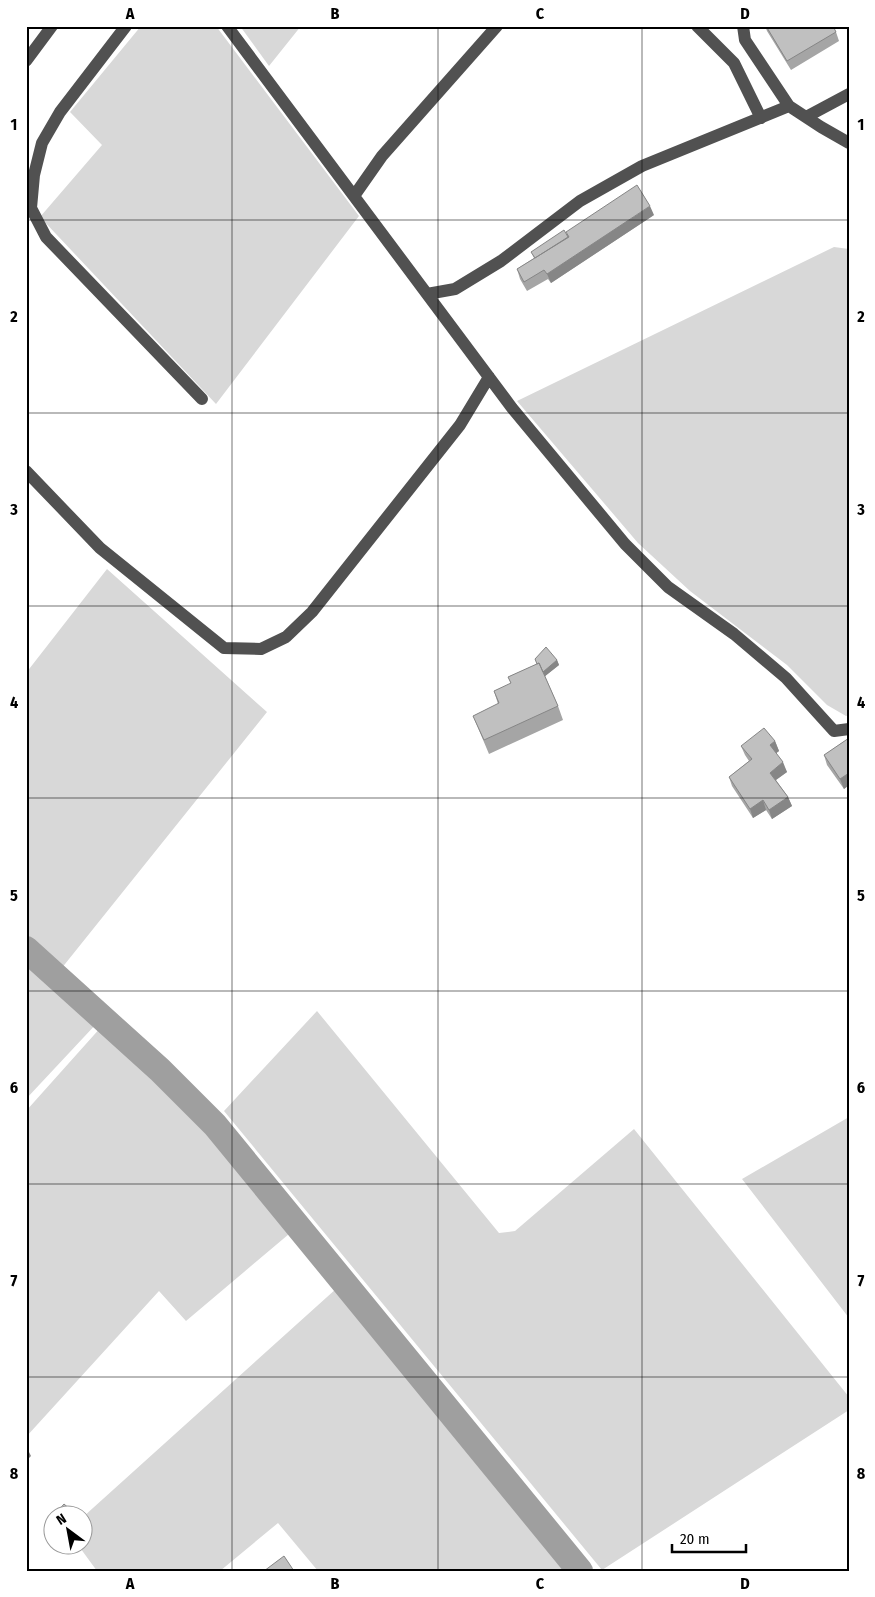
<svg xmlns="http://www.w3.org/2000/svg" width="875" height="1597" font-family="'Fira Sans Condensed',sans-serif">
<rect width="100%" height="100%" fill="#fff"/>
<!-- green -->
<path fill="#d8d8d8" d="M141 26H216L359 216 216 404 40 217 102 145 70 112Z
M240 26H301L269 66Z
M834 247 849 249V715L846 716 827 705 787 665 690 591 638 543 517 401Z
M107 569 267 712 61 969 26 937V673Z
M26 959 98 1022 26 1099Z
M317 1011 499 1233 515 1231 634 1129 849 1397V1410L602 1570 224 1111Z
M102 1026 206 1130 289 1234 186 1321 159 1291 26 1437V1111Z
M849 1117V1318L742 1179Z
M337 1288 566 1571H318L278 1523 220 1571H97L78 1545 82 1544 83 1517Z"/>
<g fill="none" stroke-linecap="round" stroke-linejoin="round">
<!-- canal -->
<path stroke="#9f9f9f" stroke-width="26" d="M26 949 160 1070 215 1125 580 1571"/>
<!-- minor -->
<path stroke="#515151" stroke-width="12" d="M126 26 60 112 42 143 34 175 31 208 46 237 202 399
M227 26 512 408 625 544 668 587 734 634 786 678 834 731 849 729
M697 26 734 63 761 118
M26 61 52 26
M789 106 821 127 849 143
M806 117 849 94
M354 196 382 156 497 26
M427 294 455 289 501 261 580 201 642 166 789 106 745 40 743 26
M26 471 100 548 224 648 261 649 286 637 312 612 460 425 489 377"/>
</g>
<!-- wall -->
<path fill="#a5a5a5" d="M765 26H833L836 32 839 41 791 70 767 31Z
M654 215 551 283 548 279 527 291 520 279 517 269 534 258 531 252 566 234Z
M535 659 557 660 559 665 545 676 558 706 563 720 489 754 473 716 498 704 494 691 511 684 508 677 537 664Z
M849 738V785L844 789 827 765 824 755Z
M775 741 779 751 776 753 787 772 776 780 788 797 792 806 772 819 766 810 753 818 732 786 729 777 749 761 745 755 741 746Z"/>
<!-- shaded-wall -->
<path fill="#868686" d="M650 206 654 215 551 283 547 274Z
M557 660 559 665 544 677 542 672Z
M775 741 779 751 774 755 770 745Z
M783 762 787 772 773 782 770 773Z
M849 773V785L844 789 840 779Z
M788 797 792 806 772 819 769 810Z
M763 800 766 810 753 818 750 809Z
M29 1452 31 1456 26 1461V1454Z
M71 1510 73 1514H67Z"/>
<!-- building -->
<path fill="#c0c0c0" stroke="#868686" d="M766 26H833L836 32 787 61Z
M637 185 650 206 547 274 544 270 524 282 517 269 569 237 566 232Z
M564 230 568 237 535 258 531 252Z
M546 647 557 660 543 672 539 663 537 664 535 659Z
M539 663 558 706 484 740 473 716 499 703 494 691 511 683 508 677Z
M764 728 775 741 770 745 783 762 770 773 788 797 769 810 763 800 750 809 729 777 752 759 741 746Z
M849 738V773L840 779 824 755Z
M64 1504 71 1510 67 1514H57L56 1513Z
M284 1556 294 1571H264Z"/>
<!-- grid -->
<path fill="none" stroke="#000" stroke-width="1" stroke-opacity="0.55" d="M232 26V1571M438 26V1571M642 26V1571M26 220H849M26 413H849M26 606H849M26 798H849M26 991H849M26 1184H849M26 1377H849"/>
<!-- border -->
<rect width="875" height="1597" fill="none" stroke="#ffffff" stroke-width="55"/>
<!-- north arrow -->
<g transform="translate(68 1530) rotate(328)"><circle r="24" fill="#ffffff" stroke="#999999"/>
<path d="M0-4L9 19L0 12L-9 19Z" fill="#000000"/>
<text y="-8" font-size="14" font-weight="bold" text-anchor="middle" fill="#000000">N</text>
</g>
<!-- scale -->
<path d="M672 1544v8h74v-8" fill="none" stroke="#000000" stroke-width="2.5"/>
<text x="680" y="1544" font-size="15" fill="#000000" stroke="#ffffff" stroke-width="4" paint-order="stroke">20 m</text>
<rect x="28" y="28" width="820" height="1542" fill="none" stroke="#000" stroke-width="2"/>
<g font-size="16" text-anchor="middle" font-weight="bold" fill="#000">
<text x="130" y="19">A</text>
<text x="335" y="19">B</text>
<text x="540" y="19">C</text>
<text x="745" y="19">D</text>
<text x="14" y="130">1</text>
<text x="861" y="130">1</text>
<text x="14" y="322">2</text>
<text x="861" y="322">2</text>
<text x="14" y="515">3</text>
<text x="861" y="515">3</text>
<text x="14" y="708">4</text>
<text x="861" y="708">4</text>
<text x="14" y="901">5</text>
<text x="861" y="901">5</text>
<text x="14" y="1093">6</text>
<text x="861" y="1093">6</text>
<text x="14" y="1286">7</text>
<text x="861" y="1286">7</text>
<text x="14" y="1479">8</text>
<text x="861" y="1479">8</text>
<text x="130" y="1589">A</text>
<text x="335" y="1589">B</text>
<text x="540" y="1589">C</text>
<text x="745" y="1589">D</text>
</g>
</svg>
